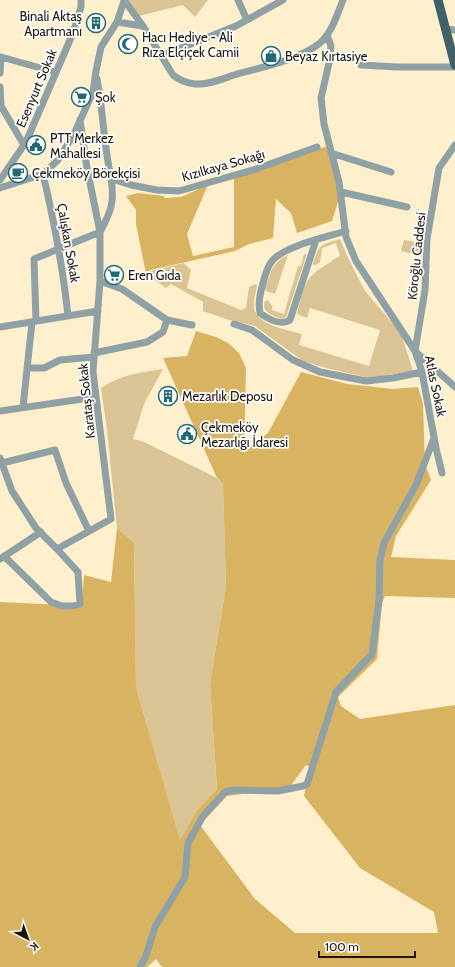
<svg xmlns="http://www.w3.org/2000/svg" width="455" height="967" font-family="Cabin,sans-serif">
<rect width="100%" height="100%" fill="#feefcd"/>
<!-- green -->
<path fill="#dbc493" d="M126 0H208L195 17 183 5 139 16Z
M340 239 349 260 365 291 401 333 413 371 369 378 326 368 303 361 255 326 229 320 203 311V302L171 284 166 288 147 274 150 271 184 263 191 270 187 288 241 310 246 308 249 287 256 284 257 286C256 293 253 300 254 308 257 325 288 330 302 334L299 345 369 366 380 330 310 308 307 318 297 314C304 287 303 278 329 263 333 260 335 258 340 256L336 243 322 248 320 262 316 265H313V263C320 244 320 245 340 239Z
M404 240 421 243 418 255 401 251Z
M304 254H306V257L286 317 282 319C274 316 260 312 265 301L268 300 272 306V310L284 314 298 266H301Z
M288 255 275 294 266 291 265 288C272 271 271 263 288 255Z
M163 369 144 404 133 439 144 442 217 478 223 484 226 586 210 684 217 789 197 810 180 841 136 687 134 544 117 528 107 430 101 388C120 375 142 372 163 369Z"/>
<!-- forest -->
<path fill="#d8b462" fill-rule="evenodd" d="M329 146 341 192 332 221 297 233 291 213 276 199 273 238 249 244 235 251 150 270 146 274 136 224V210L126 196 138 193 164 196V198L181 197 208 185 187 234 193 256 234 247V178L303 153Z
M196 331 216 337 228 343 239 353 246 368 244 452 268 433 301 372 347 384 393 389 418 387 423 404 425 464 431 480 396 536 391 557 455 560V598L385 596 382 603 377 659 338 697 341 706 360 719 455 705V967H162L156 959 147 967H0V602L82 606 84 575 111 582 117 528 134 543 136 687 180 840 197 810 217 789 210 684 226 586 223 484 217 478 163 358 187 356ZM306 765 310 767 304 796 360 868 434 912 438 933H295L255 899 200 825 227 796 289 788Z"/>
<g fill="none" stroke-linecap="round" stroke-linejoin="round">
<!-- minor -->
<path stroke="#8fa1a5" stroke-width="7" d="M124 0 143 26 173 75C179 80 187 83 195 84 208 85 222 79 234 75 259 68 301 59 320 43 332 32 337 15 343 0
M238 0 247 20
M117 22 124 1
M445 29 455 30
M327 35 331 46 329 63 321 98 324 124 339 182 346 237 356 261 415 351 455 387
M161 56 236 26 283 0
M361 65 397 67H455
M0 73 1 57 55 72
M97 79C102 104 103 130 107 155 109 171 114 185 112 201 111 212 105 223 100 232
M0 87 1 106 24 145
M331 153 391 172
M43 174C54 221 63 268 68 316
M112 179 131 185 157 190 179 191 256 169 317 147
M0 180 26 142 73 33 81 7V0
M0 188 43 174 58 160 74 134 93 92 96 71 101 47 117 22 143 26
M341 192 407 207
M316 240 290 320C281 326 268 319 260 313 258 302 260 294 263 283 265 275 267 267 272 261 284 246 327 237 346 231
M167 320 192 325
M36 321 34 259 100 232
M234 324 252 330 293 360 320 372 366 381 393 378 422 372
M0 327 98 311
M94 353 147 342 163 332 167 320 122 289 100 281
M27 368H44L60 360 94 357
M23 407 32 322
M0 411 96 397
M0 458 12 491 36 528 57 549 111 519 93 372 100 281V232L87 168 80 120
M2 463 55 450 66 483 89 531
M442 473 436 448 422 372 415 351 425 290 427 239 439 168 455 145
M4 556 51 602 62 606H73L80 604 78 572 57 549
M0 559 41 532
M140 967 146 956 155 927 185 877 188 843 203 816 225 792 234 790 278 791 303 786 307 784 336 692 372 654 379 600 380 560 384 543 416 485 434 438"/>
<!-- major -->
<path stroke="#3f6167" stroke-width="9" d="M438 0 455 65"/>
</g>
<!-- icons -->
<defs>
<g id="building-ring" transform="scale(1)"><circle r="9.5" fill="#fff" stroke="#206975" stroke-width="1.5"/><path d="M-4-6H4V6H1V3H-1V6H-4ZM-2.5-4.3h1.7v1.8h-1.7ZM.8-4.3h1.7v1.8H.8ZM-2.5-1h1.7V.8h-1.7ZM.8-1h1.7V.8H.8Z" fill="#206975"/></g>
<g id="mosque-ring" transform="scale(1)"><circle r="9.5" fill="#fff" stroke="#206975" stroke-width="1.5"/><path d="M3.5-4.9A6 6 0 1 0 3.5 4.9A5 5 0 1 1 3.5-4.9Z" fill="#206975"/></g>
<g id="shop-ring" transform="scale(1)"><circle r="9.5" fill="#fff" stroke="#206975" stroke-width="1.5"/><path d="M-5-2.5h2.3a2.7 3.5 0 0 1 5.4 0H5L5.5 6h-11ZM-1.5-2.5h3a1.5 2.3 0 0 0-3 0Z" fill="#206975"/></g>
<g id="supermarket-ring" transform="scale(1)"><circle r="9.5" fill="#fff" stroke="#206975" stroke-width="1.5"/><path d="M-6-5.5h2.5l.6 2H6L4.5 2H-2.5L-4.4-4H-6ZM-1.5 3.2a1.3 1.3 0 1 0 .1 0ZM3 3.2a1.3 1.3 0 1 0 .1 0Z" fill="#206975"/></g>
<g id="civic-ring" transform="scale(1)"><circle r="9.5" fill="#fff" stroke="#206975" stroke-width="1.5"/><path d="M-.6-6.5H3V-4.5H.6V-3L4-1V1h2V6H-6V1h2V-1L-.6-3ZM-1.2 2.5V6h2.4V2.5Z" fill="#206975"/></g>
<g id="cafe-ring" transform="scale(1)"><circle r="9.5" fill="#fff" stroke="#206975" stroke-width="1.5"/><path d="M-5.5-4.5H6V0H3Q3 3.5 0 3.5H-2.5Q-5.5 3.5-5.5 0ZM3-3.2v2h1.7v-2ZM-6 4.5H4V6H-6Z" fill="#206975"/></g>
</defs>
<g fill-rule="evenodd">
<use href="#building-ring" x="96" y="23"/>
<use href="#mosque-ring" x="128" y="44"/>
<use href="#shop-ring" x="271" y="56"/>
<use href="#supermarket-ring" x="81" y="97"/>
<use href="#civic-ring" x="36" y="145"/>
<use href="#cafe-ring" x="18" y="173"/>
<use href="#supermarket-ring" x="114" y="275"/>
<use href="#building-ring" x="168" y="396"/>
<use href="#civic-ring" x="187" y="434"/>
</g>
<g text-anchor="middle" dominant-baseline="central" stroke-width="3.5" stroke-linejoin="round" paint-order="stroke">
<!-- poi labels -->
<g font-size="13" fill="#1d170b" stroke="#fff" text-anchor="start">
<text x="82" y="16" text-anchor="end">Binali Aktaş<tspan x="82" dy="15">Apartmanı</tspan></text>
<text x="142" y="37">Hacı Hediye - Ali<tspan x="142" dy="15">Rıza Elçiçek Camii</tspan></text>
<text x="285" y="56">Beyaz Kırtasiye</text>
<text x="95" y="97">Şok</text>
<text x="50" y="138">PTT Merkez<tspan x="50" dy="15">Mahallesi</tspan></text>
<text x="32" y="173">Çekmeköy Börekçisi</text>
<text x="128" y="275">Eren Gıda</text>
<text x="182" y="396">Mezarlık Deposu</text>
<text x="201" y="427">Çekmeköy<tspan x="201" dy="15">Mezarlığı İdaresi</tspan></text>
</g>
<!-- street labels -->
<g font-size="13" fill="#1d170b" stroke="#fff">
<text transform="translate(36 88) rotate(-67)">Esenyurt Sokak</text>
<text transform="translate(223 165) rotate(-16)">Kızılkaya Sokağı</text>
<text transform="translate(69 243) rotate(80)">Çalışkan Sokak</text>
<text transform="translate(416 256) rotate(-84)">Köroğlu Caddesi</text>
<text transform="translate(436 386) rotate(78)">Atlas Sokak</text>
<text transform="translate(86 401) rotate(-96)">Karataş Sokak</text>
</g>
</g>
<!-- north arrow -->
<g transform="translate(28 939) rotate(139)" stroke="#ffffff" stroke-width="3" paint-order="stroke">
<path d="M0-3L7 15L0 10L-7 15Z" fill="#1d170b"/>
<text y="-6" font-size="11" font-weight="bold" text-anchor="middle" fill="#1d170b">K</text>
</g>
<!-- scale -->
<path d="M319 951v6h96v-6" fill="none" stroke="#1d170b" stroke-width="2"/>
<text x="325" y="951" font-size="12" fill="#1d170b" stroke="#ffffff" stroke-width="3" paint-order="stroke">100 m</text>
</svg>
